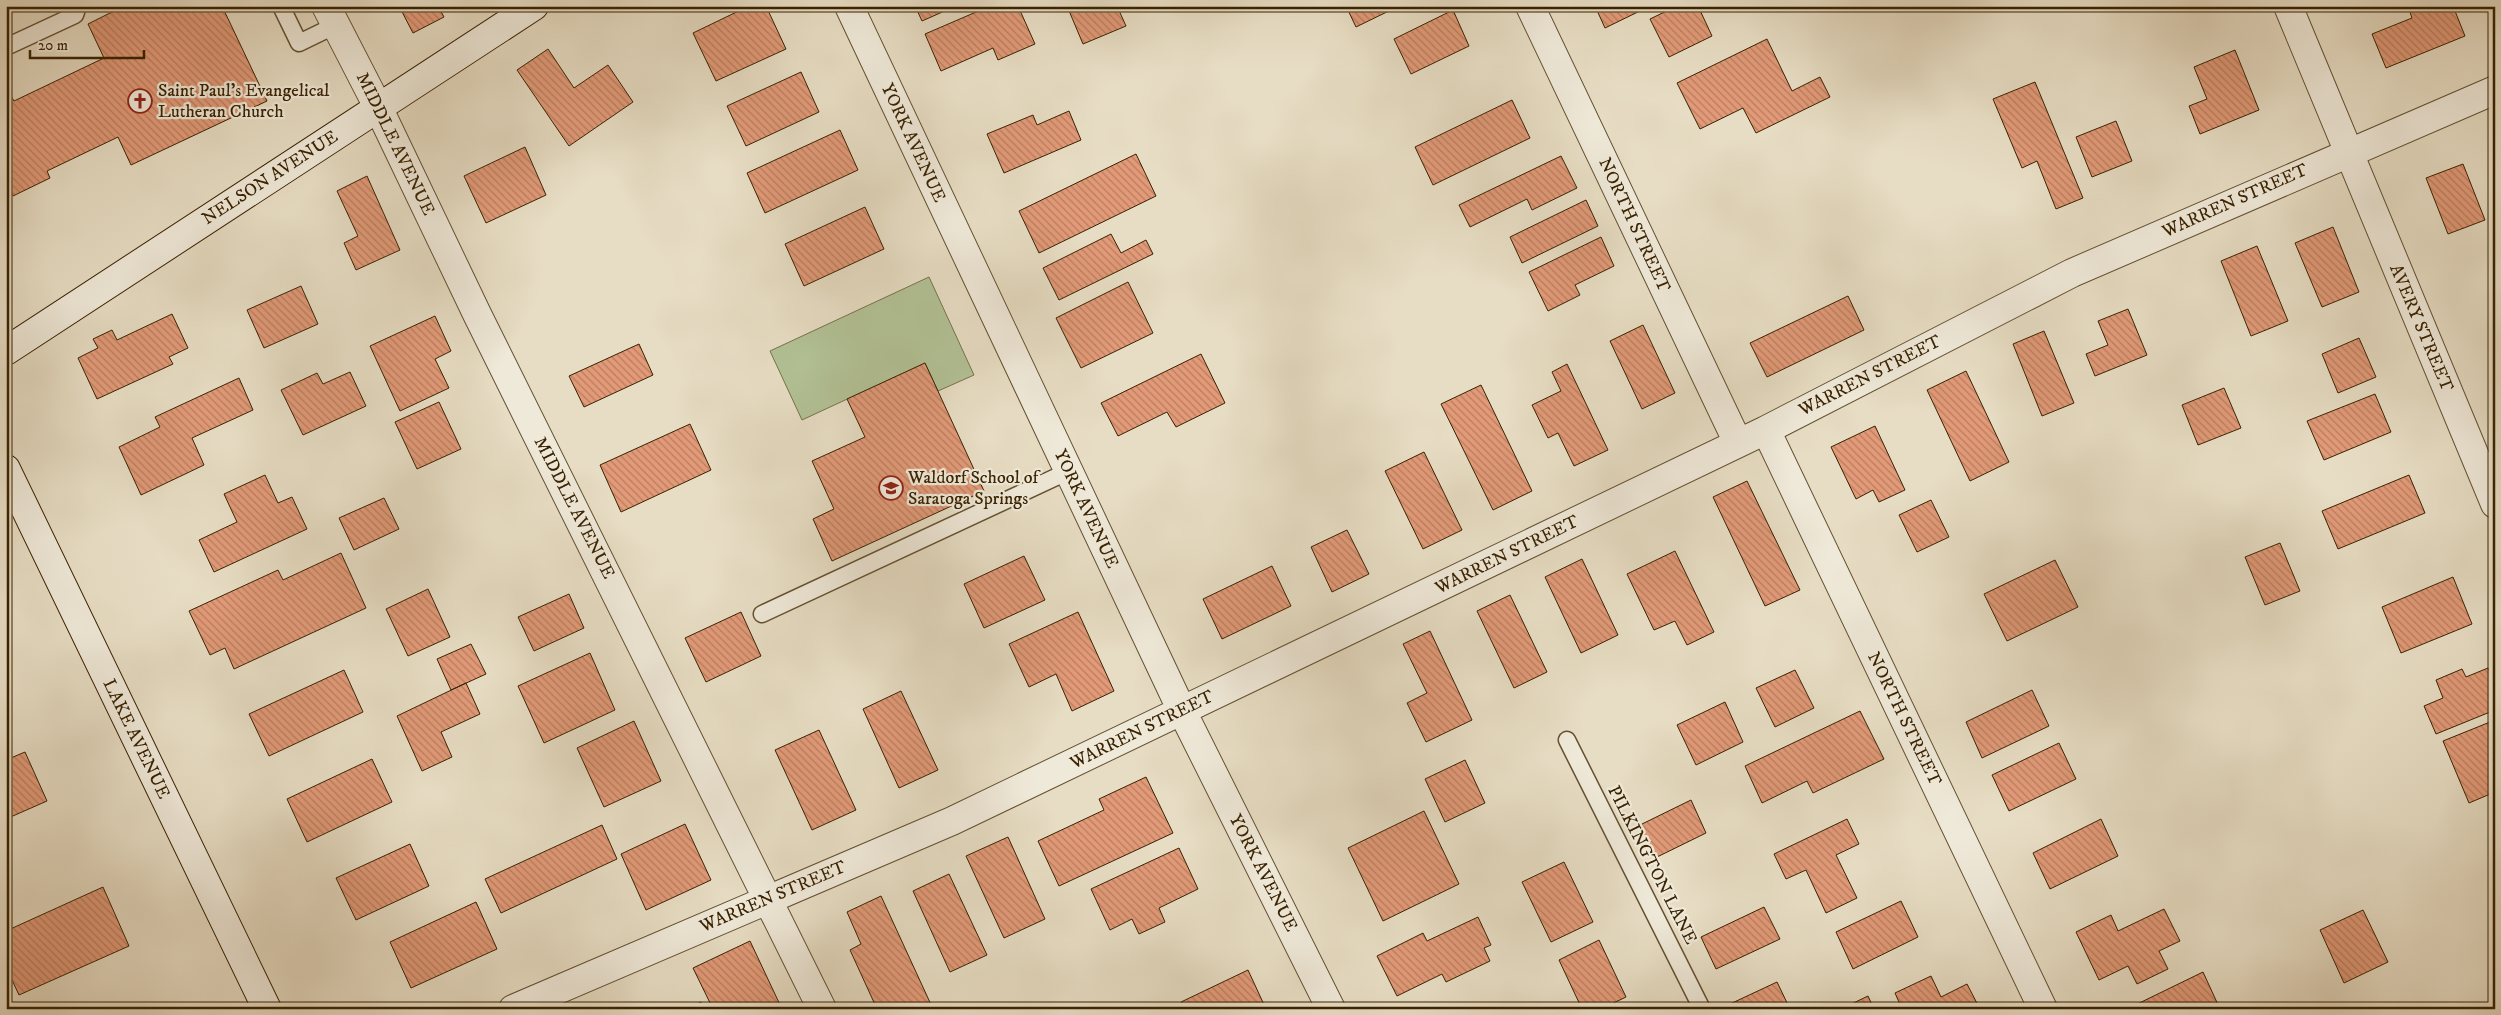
<svg xmlns="http://www.w3.org/2000/svg" width="2501" height="1015" font-family="'IM FELL DW Pica',serif">
<defs>
<pattern id="building-back-hatch" width="6" height="6" patternUnits="userSpaceOnUse" patternTransform="scale(1.25)"><rect width="6" height="6" fill="#e29a78"/><path d="M-1 5l2 2M0 0l6 6M5-1l2 2" fill="none" stroke="#b87d60"/></pattern>
</defs>
<rect width="100%" height="100%" fill="#e7ddc4"/>
<filter id="stains"><feTurbulence type="fractalNoise" baseFrequency=".004" numOctaves="4"/><feColorMatrix values="0 0 0 0 .2 0 0 0 0 .09 0 0 0 0 .02 0 0 0 .5 -.17"/></filter>
<radialGradient id="worn" r=".72"><stop offset=".6" stop-color="#630" stop-opacity="0"/><stop offset="1" stop-color="#630" stop-opacity=".3"/></radialGradient>
<!-- green -->
<path fill="#b2c296" stroke="#76724c" d="M929 277 974 375 938 391 925 363 802 420 770 351Z"/>
<!-- building -->
<path fill="url(#building-back-hatch)" stroke="#392201" d="M124 6H222L267 101 131 165 118 137 47 171 50 178 13 196 6 181V96L10 94 14 101 104 58 88 24Z
M399 6H438L444 17 413 33Z
M749 6H766L786 49 716 81 693 33Z
M915 6H956L922 21Z
M990 6H1018L1035 44 998 60 993 48 941 71 925 34Z
M1067 6H1117L1126 26 1083 44Z
M1346 6H1394L1395 8 1356 27Z
M1595 6H1643L1644 9 1605 28Z
M1677 6H1698L1712 36 1669 57 1650 19Z
M2408 6H2453L2465 36 2386 68 2372 34 2412 18Z
M1453 10 1469 46 1411 74 1394 39Z
M1767 39 1792 91 1820 77 1830 97 1756 133 1743 108 1700 129 1677 83Z
M548 49 574 88 608 65 633 102 569 146 517 70Z
M2235 50 2259 110 2200 134 2189 106 2207 99 2194 67Z
M801 72 819 112 746 146 727 106Z
M2035 82 2083 198 2056 209 2037 161 2022 168 1993 99Z
M1512 100 1530 138 1433 185 1415 147Z
M1069 111 1081 140 1004 173 987 134 1033 115 1037 125Z
M2116 121 2132 161 2092 177 2076 137Z
M840 130 858 170 765 213 747 173Z
M525 147 546 195 486 223 464 176Z
M1136 154 1156 196 1039 253 1019 211Z
M1561 156 1577 188 1532 210 1527 199 1470 227 1459 205Z
M2463 164 2485 220 2448 234 2426 178Z
M367 176 400 250 356 270 344 243 358 236 337 191Z
M1586 200 1598 226 1522 263 1510 237Z
M865 207 884 249 804 286 785 244Z
M2333 227 2359 292 2322 307 2295 243Z
M1111 234 1121 253 1146 240 1153 254 1059 300 1043 268Z
M1601 237 1614 266 1575 285 1580 295 1548 311 1529 272Z
M2257 246 2288 321 2251 336 2221 261Z
M1128 282 1153 333 1081 368 1056 318Z
M301 286 318 324 264 348 247 310Z
M1848 296 1864 330 1767 377 1750 343Z
M2128 309 2147 355 2095 376 2086 354 2108 345 2098 321Z
M172 314 188 348 169 357 173 364 97 399 78 358 98 348 93 339 112 330 117 340Z
M435 316 451 351 435 359 449 388 400 411 370 346Z
M1643 325 1675 393 1642 409 1610 341Z
M2044 331 2074 403 2042 416 2013 344Z
M2359 338 2376 377 2338 393 2322 354Z
M639 344 653 375 584 407 569 376Z
M1201 354 1225 403 1176 427 1167 412 1118 436 1101 403Z
M925 363 984 491 832 561 813 519 834 509 812 461 865 437 847 399Z
M1567 364 1608 450 1574 466 1558 433 1548 438 1532 405 1561 391 1552 372Z
M1966 371 2009 462 1970 481 1927 390Z
M350 372 366 406 303 435 281 390 317 373 323 384Z
M239 378 253 410 192 438 204 465 141 495 119 447 160 427 155 417Z
M1481 385 1532 491 1493 510 1441 404Z
M2224 388 2241 428 2198 445 2182 405Z
M2375 394 2391 432 2324 460 2307 421Z
M439 402 461 449 417 469 395 422Z
M690 424 711 470 621 512 600 465Z
M1875 426 1905 490 1879 502 1873 490 1856 499 1831 447Z
M1424 452 1462 530 1423 549 1385 471Z
M265 475 278 503 292 497 307 529 214 572 199 540 237 522 224 494Z
M2409 475 2425 513 2338 549 2322 511Z
M1747 481 1800 590 1765 606 1713 497Z
M384 498 399 529 354 550 339 518Z
M1931 500 1949 537 1917 552 1899 515Z
M1347 530 1369 574 1332 592 1311 547Z
M2280 543 2300 591 2265 605 2245 557Z
M1675 551 1714 632 1687 645 1675 621 1654 630 1627 574Z
M341 553 366 608 234 669 225 648 210 655 189 611 278 570 283 580Z
M1024 556 1045 600 984 628 964 584Z
M1582 559 1618 635 1581 653 1545 577Z
M2055 560 2078 607 2007 641 1984 594Z
M1272 566 1291 606 1222 639 1203 599Z
M2453 577 2472 624 2401 653 2382 607Z
M428 589 450 637 408 656 386 609Z
M569 594 584 628 534 651 518 617Z
M1510 595 1547 672 1514 688 1477 611Z
M741 612 761 656 706 682 685 638Z
M1078 612 1114 691 1072 711 1056 674 1029 687 1009 644Z
M1430 631 1472 720 1426 742 1407 703 1427 693 1403 644Z
M471 644 486 674 451 690 437 659Z
M590 653 615 710 544 743 518 686Z
M2488 668 2495 684V710L2436 734 2424 706 2443 698 2436 680 2462 669 2466 677Z
M344 670 363 712 269 756 249 714Z
M1795 670 1814 708 1775 727 1756 688Z
M466 683 480 714 441 732 452 757 422 771 397 716Z
M2032 690 2049 726 1982 758 1966 722Z
M901 691 938 770 899 788 863 709Z
M1725 702 1743 742 1696 765 1677 725Z
M1860 711 1884 759 1813 793 1807 781 1762 803 1745 766Z
M2495 720V792L2469 803 2443 741Z
M634 721 661 781 604 807 577 748Z
M819 730 856 810 812 830 775 750Z
M2059 743 2076 779 2009 811 1992 775Z
M25 752 47 801 6 819V760Z
M372 759 392 802 307 842 287 799Z
M1465 760 1485 803 1445 822 1425 779Z
M1146 777 1173 833 1059 886 1038 841 1104 810 1099 799Z
M1691 800 1706 833 1655 858 1640 825Z
M1424 811 1459 884 1383 921 1348 848Z
M1847 819 1859 844 1836 855 1857 898 1826 913 1806 870 1786 879 1774 854Z
M2101 819 2118 856 2050 889 2033 853Z
M685 824 711 880 646 910 621 854Z
M602 825 617 859 501 913 485 879Z
M1008 837 1045 919 1004 938 966 856Z
M410 844 429 886 356 920 336 878Z
M1179 848 1198 889 1159 908 1165 922 1139 934 1132 919 1110 930 1091 889Z
M1564 862 1593 922 1551 942 1522 882Z
M949 874 987 955 950 972 913 891Z
M103 887 129 946 19 995 6 967V931Z
M881 896 933 1009H891L890 1006 877 1009 850 950 861 944 847 912Z
M1901 901 1918 937 1853 969 1836 932Z
M476 902 497 949 411 988 390 942Z
M1764 907 1780 939 1716 969 1701 937Z
M2164 909 2180 941 2159 951 2168 969 2137 984 2128 966 2099 980 2076 932 2111 915 2118 931Z
M2363 910 2388 962 2344 983 2320 930Z
M1478 917 1491 945 1484 948 1490 961 1446 982 1442 974 1397 996 1377 956 1423 933 1427 941Z
M1599 940 1626 997 1601 1009H1582L1559 960Z
M750 941 782 1009H713L693 968Z
M1248 970 1266 1009H1184L1181 1002Z
M2203 972 2220 1009H2127Z
M1931 976 1941 997 1967 984 1980 1009H1902L1895 993Z
M1777 982 1790 1009H1732L1730 1004Z
M1868 996 1874 1009H1841Z
M701 1002 704 1009H686Z"/>
<g fill="none" stroke-linecap="round" stroke-linejoin="round">
<!-- lane casing -->
<g stroke="#645132" stroke-width="19">
<path id="lane" d="M281 6 299 43 336 25
M6 47 75 15 78 6
M762 614 1069 471
M1567 740 1702 1009"/>
</g>
<!-- street casing -->
<g stroke="#645132" stroke-width="30">
<path id="street" d="M326 6 378 107 477 314 822 1009
M849 6 1182 711 1331 1009
M1530 6 1738 443
M2288 6 2495 504
M1766 430 2043 1009
M513 1009 952 821 1766 430 2072 273 2495 90"/>
</g>
<!-- secondary casing -->
<g stroke="#392201" stroke-width="30">
<path id="secondary" d="M6 351 534 6
M6 469 267 1009"/>
</g>
<!-- lane -->
<use href="#lane" stroke="#efe9d9" stroke-width="16"/>
<!-- street -->
<use href="#street" stroke="#efe9d9" stroke-width="28"/>
<!-- secondary -->
<use href="#secondary" stroke="#efe9d9" stroke-width="28"/>
</g>
<!-- icons -->
<defs>
<g id="church-ring" transform="scale(1.25)"><circle r="9.5" fill="#efe9d9" stroke="#8f2418" stroke-width="1.5"/><path d="M-1.2-6h2.4v3.5h3.3v2.4h-3.3V6h-2.4V-.1h-3.3v-2.4h3.3Z" fill="#8f2418"/></g>
<g id="school-ring" transform="scale(1.25)"><circle r="9.5" fill="#efe9d9" stroke="#8f2418" stroke-width="1.5"/><path d="M0-5L7-2L0 1L-7-2ZM-4 1L0 2.5L4 1V4Q0 6-4 4Z" fill="#8f2418"/></g>
</defs>
<g fill-rule="evenodd">
<use href="#church-ring" x="140" y="101"/>
<use href="#school-ring" x="891" y="488"/>
</g>
<g text-anchor="middle" dominant-baseline="central" stroke-width="4.5" stroke-linejoin="round" paint-order="stroke">
<!-- poi labels -->
<g font-size="18" fill="#392201" stroke="#efe9d9" text-anchor="start">
<text x="158" y="91">Saint Paul's Evangelical<tspan x="158" dy="21">Lutheran Church</tspan></text>
<text x="908" y="478">Waldorf School of<tspan x="908" dy="21">Saratoga Springs</tspan></text>
</g>
<!-- street labels -->
<g font-size="18" fill="#392201" stroke="#efe9d9">
<text transform="translate(913 143) rotate(65)">YORK AVENUE</text>
<text transform="translate(395 144) rotate(64)">MIDDLE AVENUE</text>
<text transform="translate(270 178) rotate(-33)">NELSON AVENUE</text>
<text transform="translate(2235 201) rotate(-24)">WARREN STREET</text>
<text transform="translate(1634 225) rotate(65)">NORTH STREET</text>
<text transform="translate(2421 328) rotate(67)">AVERY STREET</text>
<text transform="translate(1870 376) rotate(-27)">WARREN STREET</text>
<text transform="translate(574 508) rotate(63)">MIDDLE AVENUE</text>
<text transform="translate(1086 509) rotate(65)">YORK AVENUE</text>
<text transform="translate(1507 555) rotate(-26)">WARREN STREET</text>
<text transform="translate(1904 719) rotate(64)">NORTH STREET</text>
<text transform="translate(1142 730) rotate(-26)">WARREN STREET</text>
<text transform="translate(136 739) rotate(64)">LAKE AVENUE</text>
<text transform="translate(1652 865) rotate(63)">PILKINGTON LANE</text>
<text transform="translate(1263 873) rotate(63)">YORK AVENUE</text>
<text transform="translate(773 897) rotate(-23)">WARREN STREET</text>
</g>
</g>
<!-- margin -->
<rect width="2501" height="1015" fill="none" stroke="#e7ddc4" stroke-width="25"/>
<rect x="8" y="8" width="2486" height="1000" fill="none" stroke="#392201" stroke-width="2.5"/>
<rect x="12" y="12" width="2476" height="990" fill="none" stroke="#392201"/>
<!-- scale -->
<path d="M30 50v8h114v-8" fill="none" stroke="#392201" stroke-width="2.5"/>
<text x="38" y="50" font-size="15" fill="#392201" stroke="#efe9d9" stroke-width="4" paint-order="stroke">20 m</text>
<rect width="100%" height="100%" filter="url(#stains)"/>
<rect width="100%" height="100%" fill="url(#worn)"/>
</svg>
